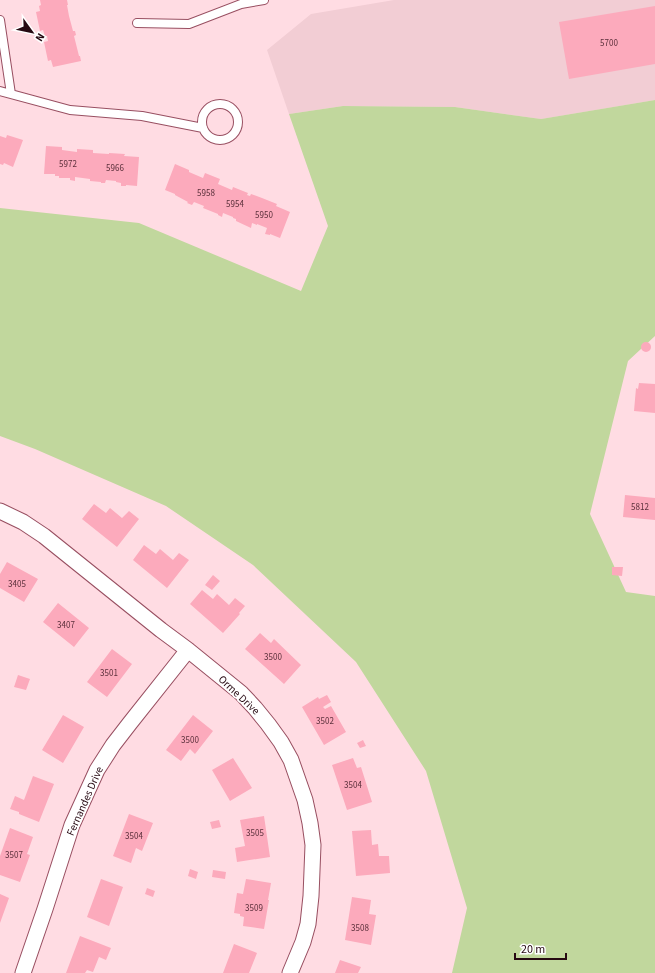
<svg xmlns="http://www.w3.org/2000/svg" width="655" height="973" font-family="'Source Sans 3',sans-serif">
<rect width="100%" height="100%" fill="#ffdce3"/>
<!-- built -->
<path fill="#f2cdd4" d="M394 0H655V100L541 119 455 107 343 106 289 114 267 50 311 14Z"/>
<!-- green -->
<path fill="#c1d79d" d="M655 100V336L628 361 590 514 626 592 655 596V973H452L467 908 426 771 356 662 253 565 166 506 35 449 0 436V208L139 223 301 291 328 226 289 114 343 106 455 107 541 119Z"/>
<!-- building -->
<path fill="#fcaabc" d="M40 0H67L68 5H67L69 16 73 31H75L76 35 74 36 79 56H80L81 61 53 67 51 60 48 61 44 42 48 41 47 36H45L43 30 40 31 36 12 40 11 39 6 41 5Z
M655 6V64L569 79 559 22Z
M7 135 23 140 13 167 4 163 3 165 0 164V136L6 138Z
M46 146 62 147V150L77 152V149L93 150V153L109 154V153L125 154 124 156 139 157 137 186 126 185V186H121V183L116 182V181L106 180 105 183H101V182L90 181V179L75 177V181L70 180V178H59V176H55V174H44Z
M175 164 189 170V172L203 178 205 173 220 179 218 184 232 190 233 187 248 193 247 195 250 196 251 194 262 198 277 204 276 206 290 212 280 238 270 234V235L265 234 267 228 257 224V225L252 223 251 228 236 221V219L233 218V217L223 213 222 217 218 215V214L203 208 204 206 194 202 192 205 187 203 188 202 175 195V194L165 190Z
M641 347a5 5 0 1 1 10 0a5 5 0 1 1-10 0Z
M639 383 655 384V413L634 411 636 388 638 389Z
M625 495 655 498V520L623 517Z
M94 504 106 513 110 508 122 518 129 511 139 519 117 547 82 519Z
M144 545 156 554 160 549 173 560 179 553 189 560 167 588 133 560Z
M7 562 38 579 24 602 0 588V574Z
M612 567H623L622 576 612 575Z
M213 575 220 581 212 590 205 585Z
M202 590 213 599 217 594 229 605 235 598 245 606 239 613 240 614 223 633 190 604Z
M58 603 89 628 74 647 43 622Z
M260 633 271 643 274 639 301 665 284 684 245 649Z
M112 649 132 664 107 697 87 682Z
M18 675 30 679 26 690 14 687Z
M327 695 331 702 323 707 325 709 331 706 346 732 324 745 302 707 318 697 319 699Z
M63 715 84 727 63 763 42 750Z
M193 715 213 731 195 754 190 749 181 761 166 750Z
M363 740 366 746 360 748 357 743Z
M233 758 252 788 230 801 212 770Z
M353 758 357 768 361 767 372 802 347 810 332 765Z
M33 776 54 784 39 822 19 814V812L10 809 15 796 24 800Z
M129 814 153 823 142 851 136 848 131 863 113 856Z
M264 816 270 857 237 862 235 848 245 846 240 820Z
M219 820 221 827 212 829 210 822Z
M10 828 33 837 27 854 30 855 20 882 0 875V856Z
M371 830 372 845 378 844 379 856H389L390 873 356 876 352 831Z
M190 869 198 872 196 879 188 876Z
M213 870 226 872 225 879 212 877Z
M101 879 123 887 109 926 87 917Z
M246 879 271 883 268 900H269L264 929 243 926 244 917 240 916V914L234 913 237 893 243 894Z
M147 888 155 891 153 897 145 894Z
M0 894 9 898 0 923Z
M352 897 371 900 369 914 376 915 371 945 345 940Z
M80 936 111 948 106 960 99 957 93 972 87 970 85 973H66Z
M234 944 257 953 249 973H223Z
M340 960 361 967 358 973H335Z"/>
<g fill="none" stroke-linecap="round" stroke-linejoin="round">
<!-- service casing -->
<g stroke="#984f61" stroke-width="10">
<path id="service" d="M0 20 11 94
M137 23 189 24 241 4 264 0
M0 91 70 110 142 116 203 128
M202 122a18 18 0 1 1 36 0a18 18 0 1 1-36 0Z"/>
</g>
<!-- minor casing -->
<g stroke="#984f61" stroke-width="17">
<path id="minor" d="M0 511 23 522 44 536 161 630 188 650 241 693 255 708 268 724 281 742 291 760 305 800 310 823 313 845 311 896 308 924 303 942 290 973
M23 973 45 909 72 825 97 770 113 745 130 723 188 650"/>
</g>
<!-- service -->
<use href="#service" stroke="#fff" stroke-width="8"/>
<!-- minor -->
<use href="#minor" stroke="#fff" stroke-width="15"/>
</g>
<g text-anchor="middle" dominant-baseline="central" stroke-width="3.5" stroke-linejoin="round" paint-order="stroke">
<!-- number labels -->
<g font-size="9" fill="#5c313c">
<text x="609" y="43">5700</text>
<text x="68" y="164">5972</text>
<text x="115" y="168">5966</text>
<text x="206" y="193">5958</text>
<text x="235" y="204">5954</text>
<text x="264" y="215">5950</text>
<text x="640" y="507">5812</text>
<text x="17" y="584">3405</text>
<text x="66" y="625">3407</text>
<text x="273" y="657">3500</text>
<text x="109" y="673">3501</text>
<text x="325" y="721">3502</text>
<text x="190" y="740">3500</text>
<text x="353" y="785">3504</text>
<text x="255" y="833">3505</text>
<text x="134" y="836">3504</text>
<text x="14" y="855">3507</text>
<text x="254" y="908">3509</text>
<text x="360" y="928">3508</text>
</g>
<!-- street labels -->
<g font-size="11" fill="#260912" stroke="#fff">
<text transform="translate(239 695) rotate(43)">Orme Drive</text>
<text transform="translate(85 801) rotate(-66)">Fernandes Drive</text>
</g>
</g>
<!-- north arrow -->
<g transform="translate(32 32) rotate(123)" stroke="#ffffff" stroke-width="3" paint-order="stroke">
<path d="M0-3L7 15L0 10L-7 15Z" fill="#260912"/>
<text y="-6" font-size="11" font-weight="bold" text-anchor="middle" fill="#260912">N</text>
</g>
<!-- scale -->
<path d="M515 953v6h51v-6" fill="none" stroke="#260912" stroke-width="2"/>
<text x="521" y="953" font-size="12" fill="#260912" stroke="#ffffff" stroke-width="3" paint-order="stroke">20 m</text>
</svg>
